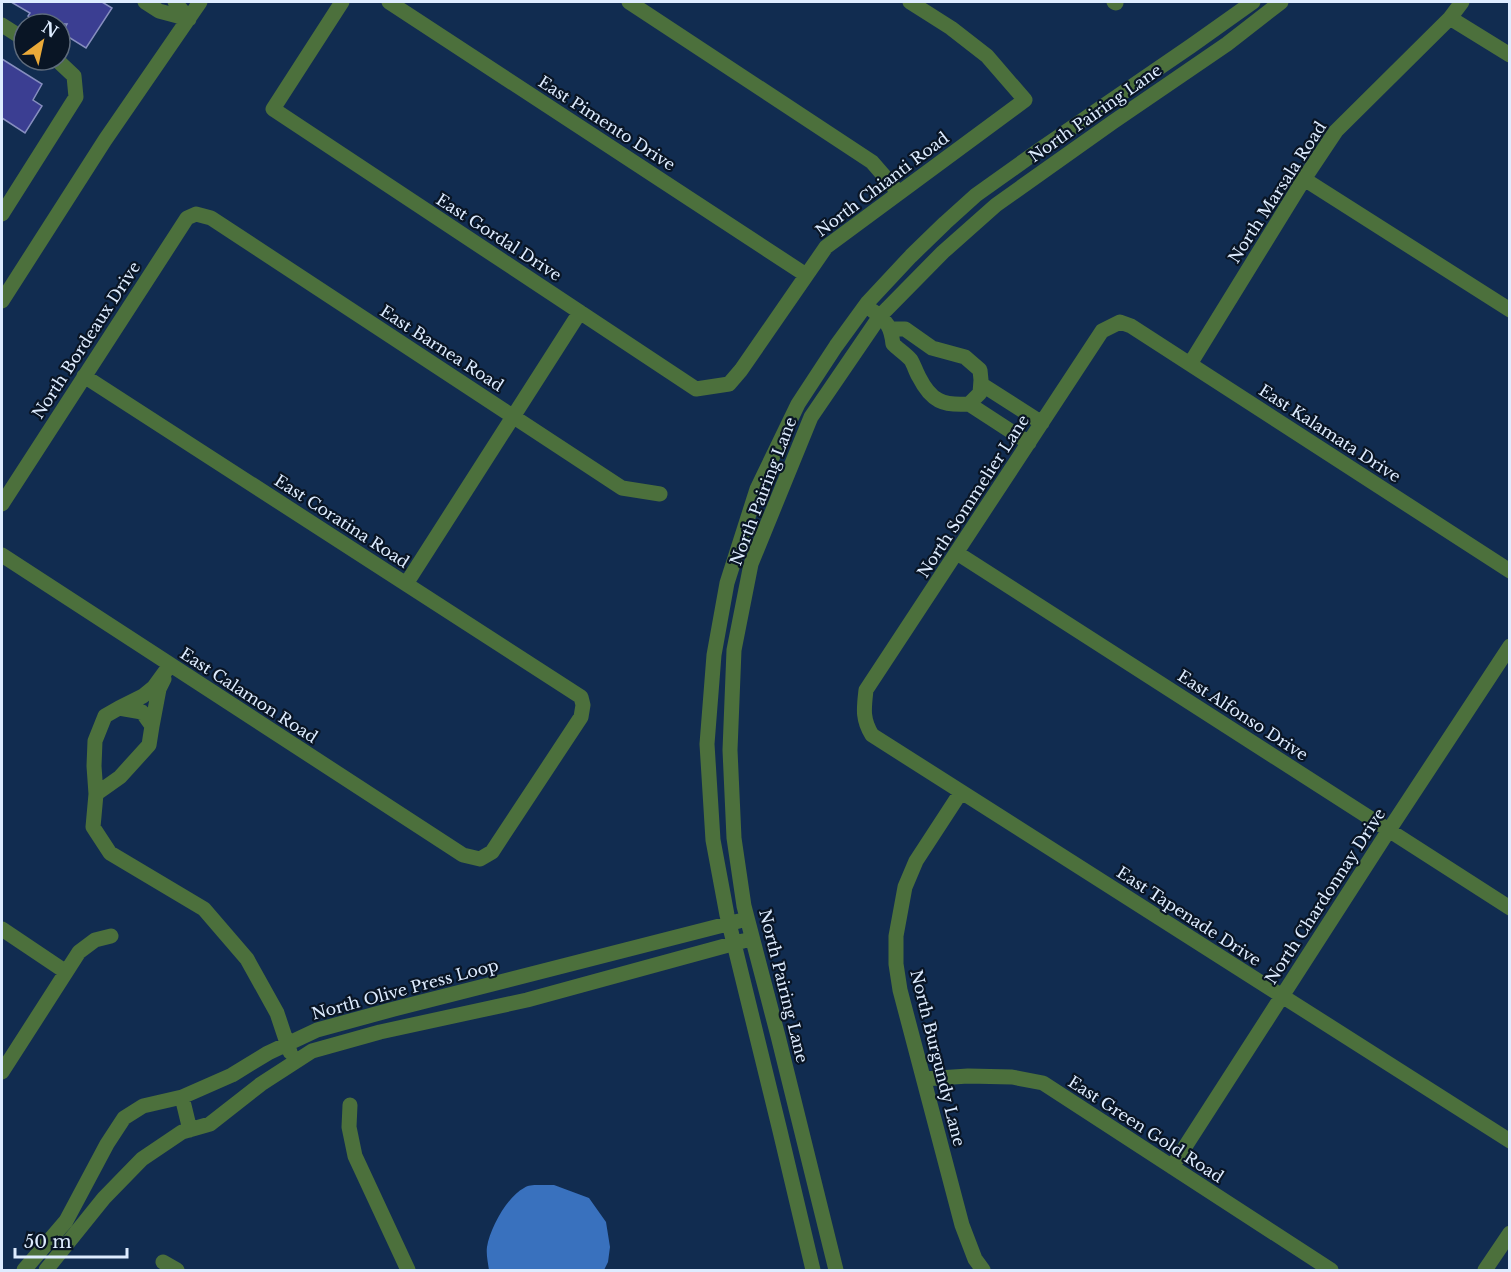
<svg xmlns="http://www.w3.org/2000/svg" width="1511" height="1272" font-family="'Libre Baskerville',serif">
<rect width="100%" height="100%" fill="#112c50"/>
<!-- water -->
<path fill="#3971be" d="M538 1185H554L589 1198 606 1222 610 1247 608 1262 604 1270H489C488 1263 486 1254 487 1247 490 1228 507 1197 524 1188 528 1185 533 1185 538 1185Z"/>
<!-- building -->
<path fill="#3b3e92" stroke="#868ebf" stroke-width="1.5" d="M11 2H102L112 8 86 48 62 33 67 24H40L28 16 30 13Z
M2 59 42 84 33 100 42 106 25 133 2 118Z"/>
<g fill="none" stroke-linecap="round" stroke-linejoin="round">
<!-- minor -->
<path stroke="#4c703c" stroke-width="15" d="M145 2 159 11 189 19
M175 2 189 19
M342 2 273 109 696 389 729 384 741 370 826 247 1025 100 987 56 951 28 910 2
M389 2 806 275
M629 2 872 162 899 193
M1114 2 1116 3
M1450 18 1510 55
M2 25 24 39
M1304 179 1510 310
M2 214 76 97 74 76 57 60
M2 301 105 140 200 2
M873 311C887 321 891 327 893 344 898 349 906 354 911 360 914 365 916 372 919 377 931 401 943 406 969 404L980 393 981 380 980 370 965 357 932 348 905 329H891
M1190 364 1304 179 1336 131 1450 18 1462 2
M981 384 1042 423
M969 404 1029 443
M2 504 187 218 196 214 211 218 622 488 660 494
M957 553 1510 908
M2 555 463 855 480 859 492 852 581 717 583 705 581 697 84 376
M1510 571 1131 326 1120 322 1102 331 866 690C864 708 862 719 872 735L1510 1141
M406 584 580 312
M119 708 143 696 154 687 170 665
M152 726 159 689 164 679
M961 792 916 861 905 887 896 936V964L900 990 962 1225 975 1259 983 1270
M96 794 120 777 149 745 152 726 142 712 119 708 105 716 95 741 94 766 96 794 93 827 110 853 204 909 247 959 277 1013 290 1052
M2 929 66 972
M2 1072 79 952 95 940 111 936
M924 1079 968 1076 1012 1077 1043 1083 1331 1270
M182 1097 190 1130
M350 1105 349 1127 355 1156 408 1270
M1172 1167 1389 830 1510 646
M163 1262 177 1270
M24 1270 66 1221 107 1144 124 1118 143 1106 182 1097 232 1075 268 1053 317 1030 394 1009 739 921
M46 1270 104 1198 142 1159 182 1132 210 1124 261 1084 312 1051 380 1032 527 1000 743 941
M813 1270 780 1131 727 915 713 840 707 744 714 655 727 583 757 489 798 404 836 346 868 302 911 256 945 223 976 195 1042 148 1191 46 1253 2
M836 1270 778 1036 744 906 734 838 730 750 734 650 751 564 811 417 880 316 943 252 996 205 1113 122 1227 44 1281 2
M1485 1270 1510 1233"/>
</g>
<g text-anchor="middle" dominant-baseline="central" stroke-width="4.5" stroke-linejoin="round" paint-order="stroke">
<!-- street labels -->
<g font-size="16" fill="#deecff" stroke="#091525">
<text transform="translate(1095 113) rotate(-35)">North Pairing Lane</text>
<text transform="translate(607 123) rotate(33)">East Pimento Drive</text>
<text transform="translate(882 184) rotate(-37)">North Chianti Road</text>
<text transform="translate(1277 192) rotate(-57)">North Marsala Road</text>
<text transform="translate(499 237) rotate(33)">East Gordal Drive</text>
<text transform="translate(86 340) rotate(-57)">North Bordeaux Drive</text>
<text transform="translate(442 348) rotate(33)">East Barnea Road</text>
<text transform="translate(1330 433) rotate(33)">East Kalamata Drive</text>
<text transform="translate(763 491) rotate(-69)">North Pairing Lane</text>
<text transform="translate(973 496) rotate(-57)">North Sommelier Lane</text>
<text transform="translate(342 521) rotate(33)">East Coratina Road</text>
<text transform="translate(249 695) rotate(33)">East Calamon Road</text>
<text transform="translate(1243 715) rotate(33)">East Alfonso Drive</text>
<text transform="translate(1325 896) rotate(-57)">North Chardonnay Drive</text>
<text transform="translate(1189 916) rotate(33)">East Tapenade Drive</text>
<text transform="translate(784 986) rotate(76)">North Pairing Lane</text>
<text transform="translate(405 989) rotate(-15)">North Olive Press Loop</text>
<text transform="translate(938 1058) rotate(76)">North Burgundy Lane</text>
<text transform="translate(1146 1129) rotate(33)">East Green Gold Road</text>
</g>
</g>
<!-- border -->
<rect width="1511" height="1272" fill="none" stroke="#deecff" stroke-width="6"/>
<!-- north arrow -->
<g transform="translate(42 42) rotate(33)"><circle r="28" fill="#091525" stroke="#5e6b7c" stroke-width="1.5"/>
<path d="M0-4.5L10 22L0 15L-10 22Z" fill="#ebaa39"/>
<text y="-9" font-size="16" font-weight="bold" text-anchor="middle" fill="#deecff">N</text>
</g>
<!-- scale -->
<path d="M15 1248v9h112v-9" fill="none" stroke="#deecff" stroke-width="3"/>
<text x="24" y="1248" font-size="18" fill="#deecff" stroke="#091525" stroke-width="4.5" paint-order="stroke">50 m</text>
</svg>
